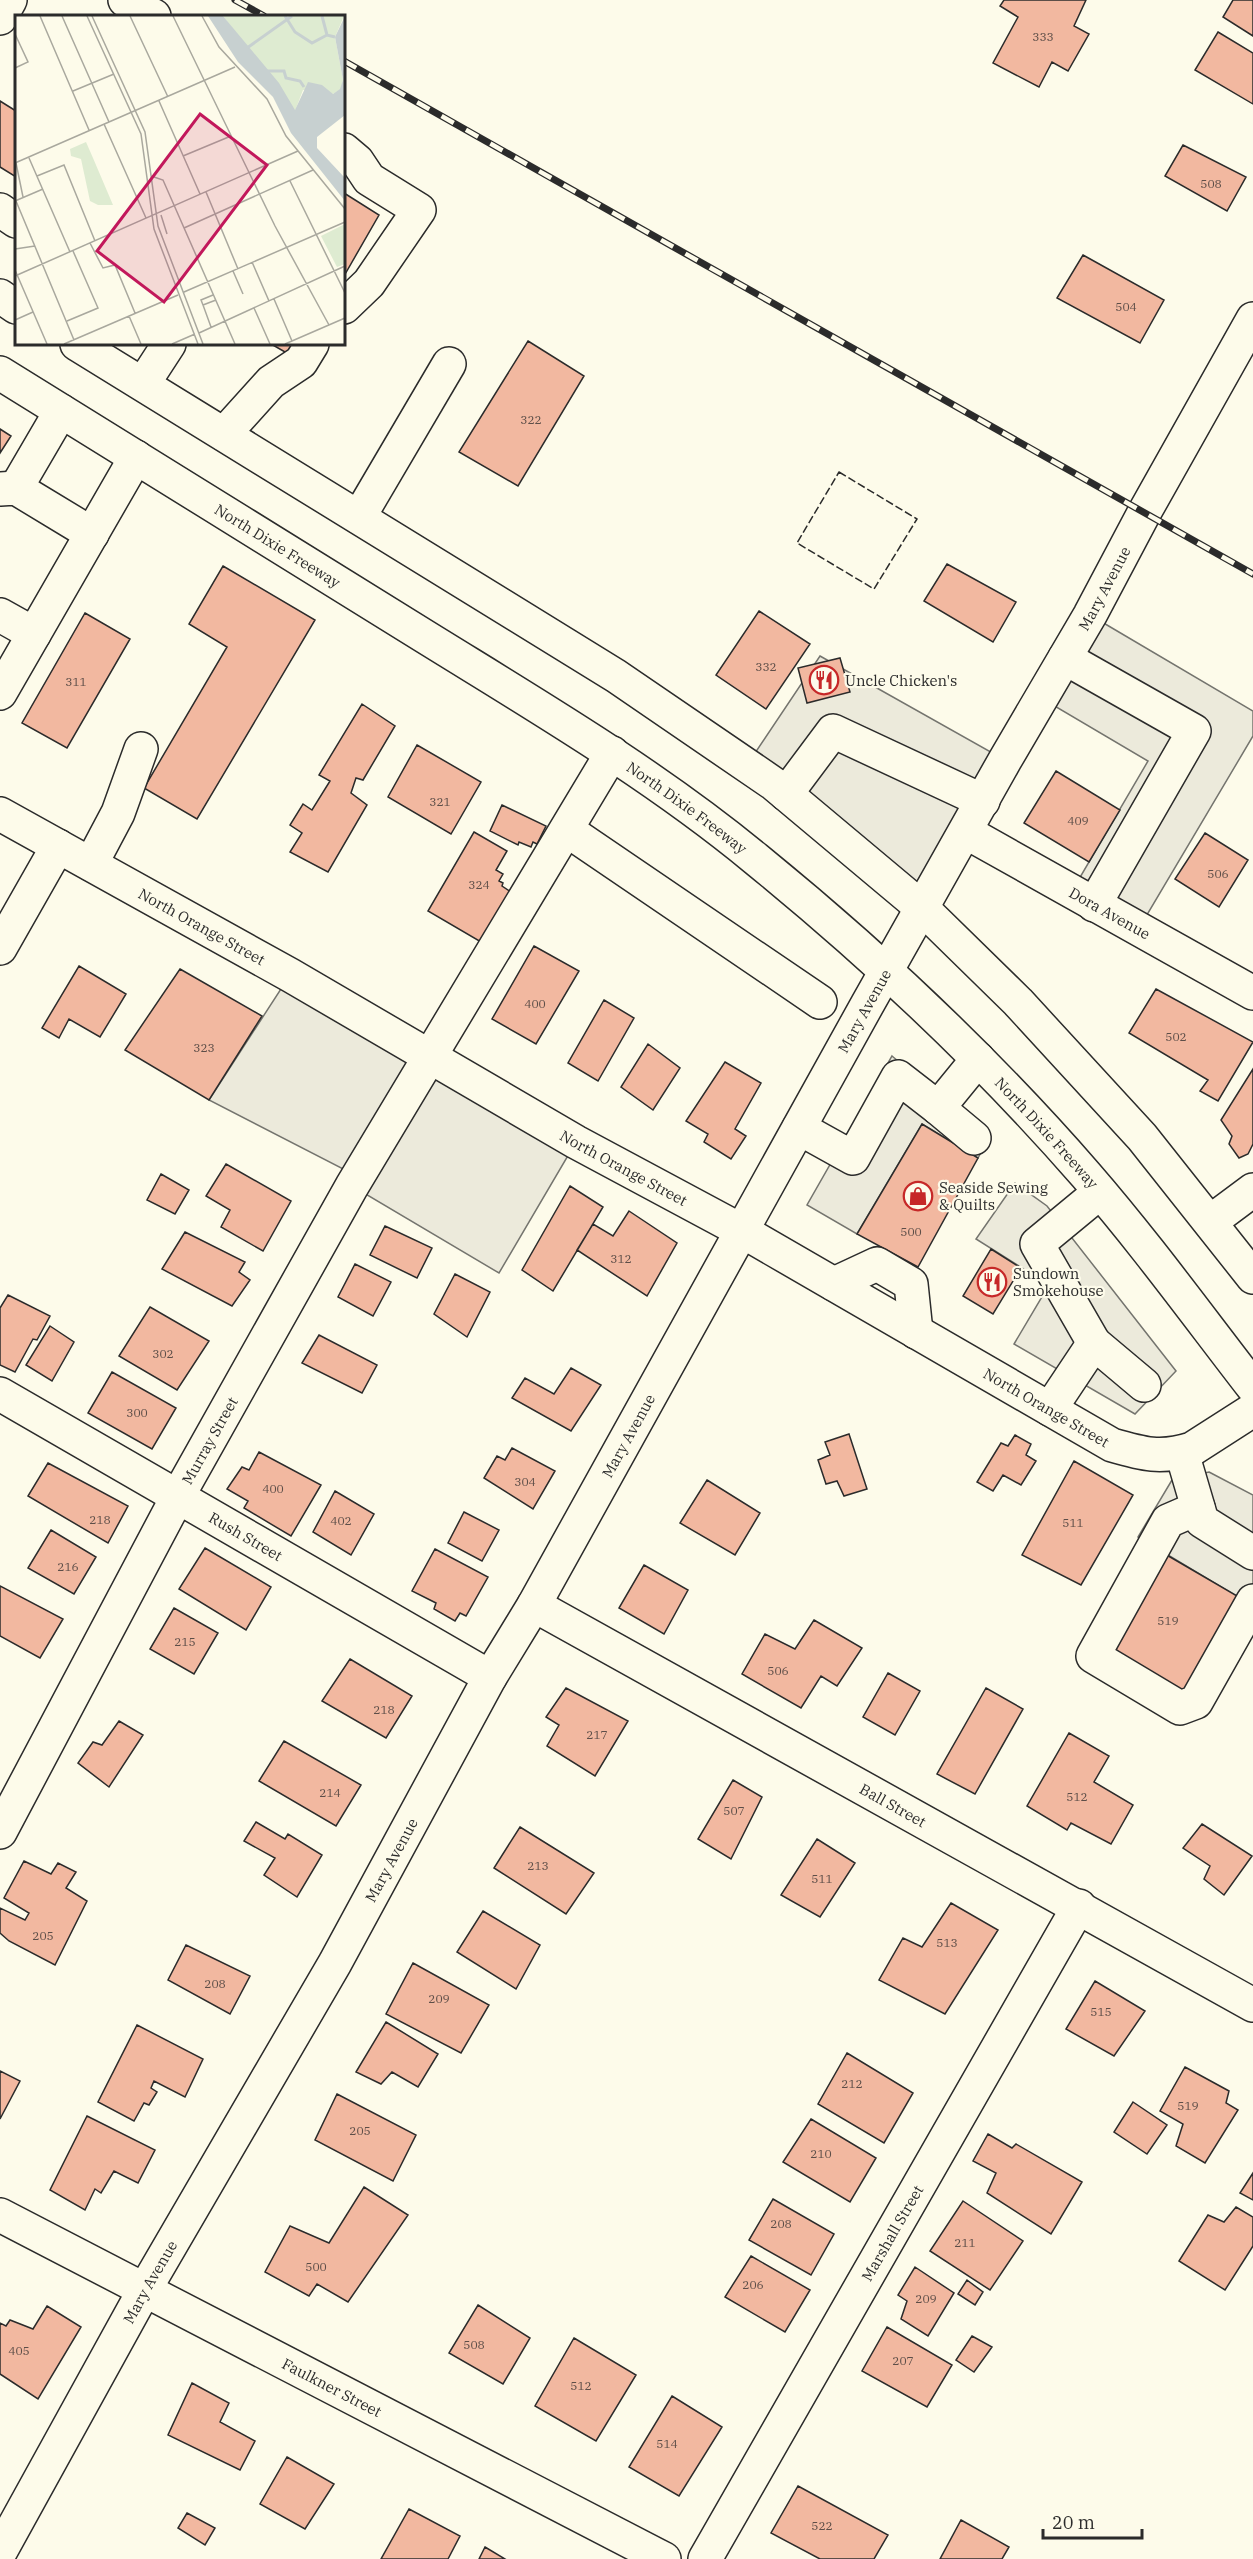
<svg xmlns="http://www.w3.org/2000/svg" width="1253" height="2559" font-family="'IBM Plex Serif',serif">
<rect width="100%" height="100%" fill="#fdfbea"/>
<!-- parking -->
<path fill="#eceadb" stroke="#74746e" stroke-width="1.5" d="M1090 615 1253 711V736L1138 930 1072 891 1148 761 1041 698Z
M820 656 1005 760 922 908 747 765Z
M290 975 576 1142 499 1273 352 1186 357 1176 209 1100Z
M892 1056 989 1138 978 1158 922 1124 857 1234 807 1205Z
M1015 1183 1047 1206 1176 1371 1135 1414 1014 1344 1049 1285 976 1239Z
M1209 1472 1253 1495V1606L1138 1537 1172 1480Z"/>
<!-- building -->
<path fill="#f2b8a0" stroke="#2b2b2b" stroke-width="1.5" d="M1004 0H1086L1074 26 1089 34 1068 71 1052 62 1039 87 993 63 1018 17 1000 6Z
M1233 0H1253V36L1223 17Z
M1218 32 1253 53V104L1195 70Z
M0 101 16 111V177L0 167Z
M1183 145 1246 177 1227 211 1165 176Z
M344 193 379 215 344 276Z
M1083 255 1164 300 1140 343 1057 298Z
M528 341 584 376 518 486 459 452Z
M271 344H303L292 356Z
M0 429 11 436 0 453Z
M947 564 1016 602 993 642 924 601Z
M223 566 315 620 197 819 144 788 227 647 189 624Z
M759 611 810 644 766 709 716 675Z
M85 613 130 639 67 748 22 723Z
M840 658 850 692 807 703 798 668Z
M362 704 395 726 363 780 356 778 351 793 367 805 328 872 290 852 302 833 290 825 303 804 312 810 330 781 319 775Z
M417 745 481 782 451 834 388 797Z
M1056 771 1120 810 1089 862 1024 823Z
M502 805 546 826 537 844 533 842 531 847 519 842 518 845 490 831Z
M474 832 507 851 496 870 503 874 499 881 503 883 502 886 511 892 481 942 428 911Z
M1205 833 1248 860 1219 907 1175 879Z
M534 946 579 971 536 1044 492 1019Z
M79 966 126 994 100 1037 69 1019 59 1038 42 1028Z
M180 969 262 1016 209 1100 125 1050Z
M1156 989 1253 1042 1218 1101 1200 1091 1208 1080 1129 1033Z
M604 1000 634 1018 598 1081 568 1063Z
M648 1044 680 1068 653 1110 621 1087Z
M725 1062 761 1083 735 1129 746 1136 731 1159 704 1142 708 1134 686 1121Z
M1253 1069V1144L1248 1154 1239 1158 1229 1144 1232 1136 1221 1120Z
M922 1124 978 1158 918 1267 857 1234Z
M226 1164 291 1201 263 1251 221 1227 230 1210 206 1196Z
M161 1174 189 1190 175 1214 147 1200Z
M570 1186 603 1207 553 1291 522 1270Z
M629 1211 677 1243 647 1296 577 1250 593 1224 613 1236Z
M385 1226 432 1248 417 1278 370 1255Z
M185 1232 245 1262 239 1272 250 1280 232 1306 162 1269Z
M991 1249 1021 1268 993 1314 963 1296Z
M355 1264 391 1282 373 1316 338 1297Z
M455 1274 490 1292 467 1337 434 1314Z
M8 1295 50 1316 37 1340 33 1339 15 1372 0 1365V1308Z
M150 1307 209 1341 177 1390 119 1356Z
M50 1326 74 1342 52 1381 26 1365Z
M319 1335 377 1365 362 1393 302 1363Z
M571 1368 601 1385 571 1431 512 1398 525 1378 554 1394Z
M112 1372 176 1408 152 1449 88 1413Z
M849 1434 867 1489 844 1496 837 1481 826 1484 818 1460 830 1455 825 1442Z
M1015 1435 1031 1444 1026 1455 1036 1461 1021 1485 1003 1475 993 1491 977 1482 1001 1443 1008 1446Z
M512 1448 555 1471 533 1509 484 1478 497 1456 505 1460Z
M259 1452 321 1485 291 1536 244 1508 248 1501 227 1489 242 1467 249 1470Z
M1074 1461 1133 1495 1081 1585 1022 1555Z
M48 1463 128 1506 108 1543 28 1496Z
M707 1480 760 1513 735 1555 680 1523Z
M335 1491 374 1514 351 1555 313 1532Z
M464 1512 499 1530 482 1561 448 1543Z
M51 1530 96 1557 74 1594 28 1568Z
M205 1548 271 1587 246 1630 179 1589Z
M435 1549 488 1577 466 1616 460 1613 455 1621 434 1609 436 1603 412 1591Z
M1165 1554 1244 1600 1187 1698 1107 1652Z
M644 1565 688 1590 664 1634 619 1608Z
M0 1586 63 1619 40 1658 0 1636Z
M174 1608 218 1633 194 1674 150 1649Z
M814 1620 862 1648 837 1686 821 1676 801 1708 742 1674 765 1634 795 1649Z
M350 1659 412 1696 386 1738 322 1701Z
M888 1673 920 1691 895 1735 863 1717Z
M566 1688 628 1721 595 1776 547 1746 559 1725 546 1717Z
M986 1688 1023 1709 975 1794 937 1774Z
M119 1721 143 1735 109 1787 78 1763 93 1742 102 1745Z
M1069 1733 1109 1756 1094 1782 1133 1805 1111 1844 1071 1823 1067 1830 1027 1806Z
M284 1741 361 1785 336 1826 259 1781Z
M733 1780 762 1797 731 1859 698 1839Z
M256 1822 285 1839 288 1834 322 1855 297 1897 264 1875 275 1858 244 1841Z
M1202 1824 1252 1856 1224 1895 1204 1879 1210 1866 1183 1848Z
M520 1827 594 1873 566 1914 494 1868Z
M817 1839 855 1863 820 1917 781 1895Z
M24 1861 51 1874 58 1863 76 1872 66 1888 87 1901 55 1965 9 1941 0 1933V1908L25 1920 29 1913 4 1898Z
M951 1903 998 1930 945 2014 879 1980 903 1938 922 1947Z
M483 1911 540 1945 516 1989 457 1952Z
M186 1945 250 1976 230 2014 168 1980Z
M413 1963 489 2005 461 2053 386 2014Z
M1095 1981 1145 2011 1114 2056 1066 2029Z
M386 2022 438 2054 418 2087 392 2072 381 2084 356 2072Z
M137 2025 203 2059 185 2097 154 2081 151 2088 157 2092 149 2105 144 2103 134 2121 98 2102Z
M847 2053 913 2093 884 2143 818 2104Z
M1185 2067 1229 2091 1226 2103 1238 2110 1205 2163 1176 2146 1183 2124 1160 2111Z
M0 2071 20 2081 0 2119Z
M337 2094 416 2135 393 2181 315 2140Z
M1133 2102 1167 2125 1147 2154 1114 2132Z
M87 2116 155 2150 138 2183 114 2171 101 2193 95 2189 85 2210 50 2190Z
M811 2119 876 2158 850 2202 783 2162Z
M988 2134 1012 2148 1016 2144 1082 2182 1051 2234 987 2193 996 2173 973 2161Z
M1253 2173V2200L1240 2193Z
M364 2187 408 2215 348 2302 317 2284 309 2296 265 2272 290 2226 329 2243Z
M773 2199 834 2234 811 2275 749 2240Z
M963 2201 1023 2241 990 2290 930 2251Z
M1236 2207 1253 2217V2246L1225 2290 1179 2261 1208 2215 1224 2222Z
M751 2256 810 2290 785 2332 725 2297Z
M915 2267 954 2293 928 2336 901 2319 907 2301 898 2295Z
M967 2280 983 2292 975 2305 958 2294Z
M478 2305 530 2338 503 2384 449 2353Z
M47 2306 81 2327 38 2399 0 2374V2323L6 2326 10 2320 33 2329Z
M887 2327 952 2365 927 2407 862 2371Z
M972 2336 992 2347 974 2372 956 2360Z
M574 2338 636 2375 596 2441 535 2406Z
M192 2383 229 2403 220 2422 255 2441 240 2470 168 2435Z
M672 2396 722 2427 679 2496 629 2467Z
M287 2457 334 2484 305 2529 260 2504Z
M798 2486 888 2535 874 2559H820L771 2533Z
M409 2509 460 2536 448 2559H381Z
M187 2513 215 2528 205 2545 178 2528Z
M961 2520 1009 2547 1002 2559H940Z
M485 2547 505 2559H479Z"/>
<g fill="none" stroke-linecap="round" stroke-linejoin="round">
<!-- minor casing -->
<g stroke="#2b2b2b" stroke-width="36">
<g id="minor">
<path d="M125 0 154 16"/>
<path d="M0 18 10 0"/>
<path d="M344 150 357 161 369 179 419 210 369 283 344 307"/>
<path d="M0 210 16 221"/>
<path d="M143 384 169 344"/>
<path d="M224 434 271 382 301 362 312 344"/>
<path d="M16 488 61 411"/>
<path d="M0 489 16 488 92 534"/>
<path d="M359 517 449 364"/>
<path d="M0 615 34 634"/>
<path d="M1065 658 1194 731 1094 905"/>
<path d="M0 693 136 457"/>
<path d="M786 794 833 731 983 801"/>
<path id="s1" d="M0 814 290 975 576 1142 742 1231 1112 1445C1143 1454 1161 1459 1192 1449L1253 1410"/>
<path d="M567 830 820 1002"/>
<path id="s2" d="M966 832 1253 993"/>
<path d="M91 864 118 813 141 749"/>
<path d="M0 948 58 846"/>
<path d="M938 1108 974 1138"/>
<path d="M799 1128 853 1158 898 1077 938 1108 978 1059"/>
<path d="M1210 1222 1253 1190"/>
<path d="M834 1284 877 1264 911 1284 916 1332"/>
<path d="M1094 1343 1037 1244 1100 1192"/>
<path id="s3" d="M0 1394 490 1677"/>
<path d="M1050 1409 1094 1343 1144 1385"/>
<path d="M1182 1453 1202 1521 1253 1553"/>
<path d="M1198 1508 1168 1521 1093 1656 1180 1708 1196 1702 1253 1601"/>
<path id="s4" d="M534 1605 1253 2005"/>
<path id="s5" d="M0 1832 178 1496 352 1186 612 753"/>
<path id="s6" d="M0 2215 664 2559"/>
<path id="s7" d="M0 2552 145 2289 335 1963 490 1677 534 1605 867 1005 1005 760 1090 615 1144 513 1253 319"/>
<path id="s8" d="M705 2559 1079 1906"/>
</g>
</g>
<!-- major casing -->
<g stroke="#2b2b2b" stroke-width="36">
<g id="major">
<path d="M0 296 16 307"/>
<path d="M77 344 616 676 774 784 922 908 1018 1002 1142 1137 1253 1277"/>
<path id="s9" d="M0 373C141 461 283 548 424 636 537 706 653 774 756 859 874 955 986 1060 1086 1175 1145 1243 1198 1316 1253 1387"/>
</g>
</g>
<!-- minor -->
<use href="#minor" stroke="#fdfbea" stroke-width="33"/>
<!-- major -->
<use href="#major" stroke="#fdfbea" stroke-width="33"/>
<!-- rail casing -->
<g stroke="#2b2b2b" stroke-width="7">
<path id="rail" d="M235 0 264 16
M344 61 1253 574"/>
</g>
<!-- rail -->
<use href="#rail" stroke="#fdfbea" stroke-width="4.5" stroke-dasharray="14" stroke-linecap="butt"/>
<!-- fence -->
<path stroke="#2b2b2b" stroke-width="1.5" stroke-dasharray="8 3" stroke-linecap="butt" d="M839 472 917 519 874 589 797 543Z"/>
</g>
<!-- icons -->
<defs>
<g id="restaurant-ring" transform="scale(1.5)"><circle r="9.5" fill="#fdfbea" stroke="#c62828" stroke-width="1.5"/><path d="M-5-6h1v4h1v-4h1v4h1v-4h1v5L-1.5 .5V6h-2V.5L-5-1ZM5-6V6H3V1.5H1.5Q1.5-4 5-6Z" fill="#c62828"/></g>
<g id="shop-ring" transform="scale(1.5)"><circle r="9.5" fill="#fdfbea" stroke="#c62828" stroke-width="1.5"/><path d="M-5-2.5h2.3a2.7 3.5 0 0 1 5.4 0H5L5.5 6h-11ZM-1.5-2.5h3a1.5 2.3 0 0 0-3 0Z" fill="#c62828"/></g>
</defs>
<g fill-rule="evenodd">
<use href="#restaurant-ring" x="824" y="680"/>
<use href="#shop-ring" x="918" y="1196"/>
<use href="#restaurant-ring" x="992" y="1282"/>
</g>
<g text-anchor="middle" dominant-baseline="central" stroke-width="4.5" stroke-linejoin="round" paint-order="stroke">
<!-- number labels -->
<g font-size="12" fill="#5d4e48">
<text x="1043" y="36">333</text>
<text x="1211" y="183">508</text>
<text x="1126" y="306">504</text>
<text x="531" y="419">322</text>
<text x="766" y="666">332</text>
<text x="76" y="681">311</text>
<text x="440" y="801">321</text>
<text x="1078" y="820">409</text>
<text x="1218" y="873">506</text>
<text x="479" y="884">324</text>
<text x="535" y="1003">400</text>
<text x="1176" y="1036">502</text>
<text x="204" y="1047">323</text>
<text x="911" y="1231">500</text>
<text x="621" y="1258">312</text>
<text x="163" y="1353">302</text>
<text x="137" y="1412">300</text>
<text x="525" y="1481">304</text>
<text x="273" y="1488">400</text>
<text x="100" y="1519">218</text>
<text x="341" y="1520">402</text>
<text x="1073" y="1522">511</text>
<text x="68" y="1566">216</text>
<text x="1168" y="1620">519</text>
<text x="185" y="1641">215</text>
<text x="778" y="1670">506</text>
<text x="384" y="1709">218</text>
<text x="597" y="1734">217</text>
<text x="330" y="1792">214</text>
<text x="1077" y="1796">512</text>
<text x="734" y="1810">507</text>
<text x="538" y="1865">213</text>
<text x="822" y="1878">511</text>
<text x="43" y="1935">205</text>
<text x="947" y="1942">513</text>
<text x="215" y="1983">208</text>
<text x="439" y="1998">209</text>
<text x="1101" y="2011">515</text>
<text x="852" y="2083">212</text>
<text x="1188" y="2105">519</text>
<text x="360" y="2130">205</text>
<text x="821" y="2153">210</text>
<text x="781" y="2223">208</text>
<text x="965" y="2242">211</text>
<text x="316" y="2266">500</text>
<text x="753" y="2284">206</text>
<text x="926" y="2298">209</text>
<text x="474" y="2344">508</text>
<text x="19" y="2350">405</text>
<text x="903" y="2360">207</text>
<text x="581" y="2385">512</text>
<text x="667" y="2443">514</text>
<text x="822" y="2525">522</text>
</g>
<!-- street labels -->
<g font-size="15" fill="#2b2b2b" stroke="#fdfbea">
<text stroke="none"><textPath href="#s9" startOffset="327">North Dixie Freeway</textPath></text>
<text stroke="none"><textPath href="#s7" startOffset="2253">Mary Avenue</textPath></text>
<text stroke="none"><textPath href="#s9" startOffset="813">North Dixie Freeway</textPath></text>
<text stroke="none"><textPath href="#s2" startOffset="165">Dora Avenue</textPath></text>
<text stroke="none"><textPath href="#s1" startOffset="231">North Orange Street</textPath></text>
<text stroke="none"><textPath href="#s7" startOffset="1767">Mary Avenue</textPath></text>
<text stroke="none"><textPath href="#s9" startOffset="1299">North Dixie Freeway</textPath></text>
<text stroke="none"><textPath href="#s1" startOffset="717">North Orange Street</textPath></text>
<text stroke="none"><textPath href="#s1" startOffset="1203">North Orange Street</textPath></text>
<text stroke="none"><textPath href="#s7" startOffset="1281">Mary Avenue</textPath></text>
<text stroke="none"><textPath href="#s5" startOffset="444">Murray Street</textPath></text>
<text stroke="none"><textPath href="#s3" startOffset="284">Rush Street</textPath></text>
<text stroke="none"><textPath href="#s4" startOffset="411">Ball Street</textPath></text>
<text stroke="none"><textPath href="#s7" startOffset="795">Mary Avenue</textPath></text>
<text stroke="none"><textPath href="#s8" startOffset="376">Marshall Street</textPath></text>
<text stroke="none"><textPath href="#s7" startOffset="309">Mary Avenue</textPath></text>
<text stroke="none"><textPath href="#s6" startOffset="374">Faulkner Street</textPath></text>
</g>
<!-- poi labels -->
<g font-size="15" fill="#2b2b2b" stroke="#fdfbea" text-anchor="start">
<text x="845" y="680">Uncle Chicken's</text>
<text x="939" y="1187">Seaside Sewing<tspan x="939" dy="17">&amp; Quilts</tspan></text>
<text x="1013" y="1273">Sundown<tspan x="1013" dy="17">Smokehouse</tspan></text>
</g>
</g>
<!-- overview -->
<g transform="translate(15 15)">
<rect width="330" height="330" fill="#fdfbea"/>
<path d="M208 1H329L320 22 328 65 326 74 318 79 288 75 280 96ZM71 127 78 143 98 190H83L75 186 66 144 56 141 55 134ZM330 209V249L322 252 306 221Z" fill="#deebd1"/>
<path d="M193 1H208L264 68 280 95 293 67 307 70 318 79 325 74 328 65 320 22 330 1V100L302 122V133L330 163V186L276 118 258 82 223 47Z" fill="#c7d0d0"/>
<path fill="none" stroke="#c7d0d0" stroke-width="3" d="M270 1 280 17 297 28 312 20 320 22M307 1 312 20M232 33 277 1M252 56H269L271 63 285 66 289 72"/>
<path fill="none" stroke="#a9a89e" stroke-width="1.5" d="M25 1 74 115M47 1 94 107M72 1 126 119 139 214 183 329M77 1 130 117 143 211 188 329M115 1 153 82M158 1 260 211 314 310M187 1 204 32 252 84 271 121 330 194M0 19 13 47 0 53M58 76 99 59M144 86 185 179M89 109 131 203M168 141 216 121M14 143 55 237M0 148 220 52M1 148 8 182M22 161 49 150 80 226M136 161 148 165 220 329M275 166 330 278M191 177 223 254M0 186 28 174M1 186 59 325M146 200 152 219M169 213 298 155M75 228 88 253 100 250 120 298M0 234 20 231M237 247 254 286M0 255 32 329M218 256 228 279M0 261 283 136M169 277 330 207M259 284 277 326M188 290 186 285 198 280M239 293 255 329M114 301 126 329M0 305 18 297M52 306 83 293 58 236M196 312 188 290 201 285M184 318 330 251M49 329 163 280M157 329 180 319M270 329 330 303"/>
<path fill="#c2185b" fill-opacity="0.15" stroke="#c2185b" stroke-width="3" d="M185 99 252 150 149 287 82 236Z"/>
<rect width="330" height="330" fill="none" stroke="#2b2b2b" stroke-width="3"/>
</g>
<!-- scale -->
<path d="M1043 2529v9h99v-9" fill="none" stroke="#2b2b2b" stroke-width="3"/>
<text x="1052" y="2529" font-size="18" fill="#2b2b2b" stroke="#fdfbea" stroke-width="4.5" paint-order="stroke">20 m</text>
</svg>
